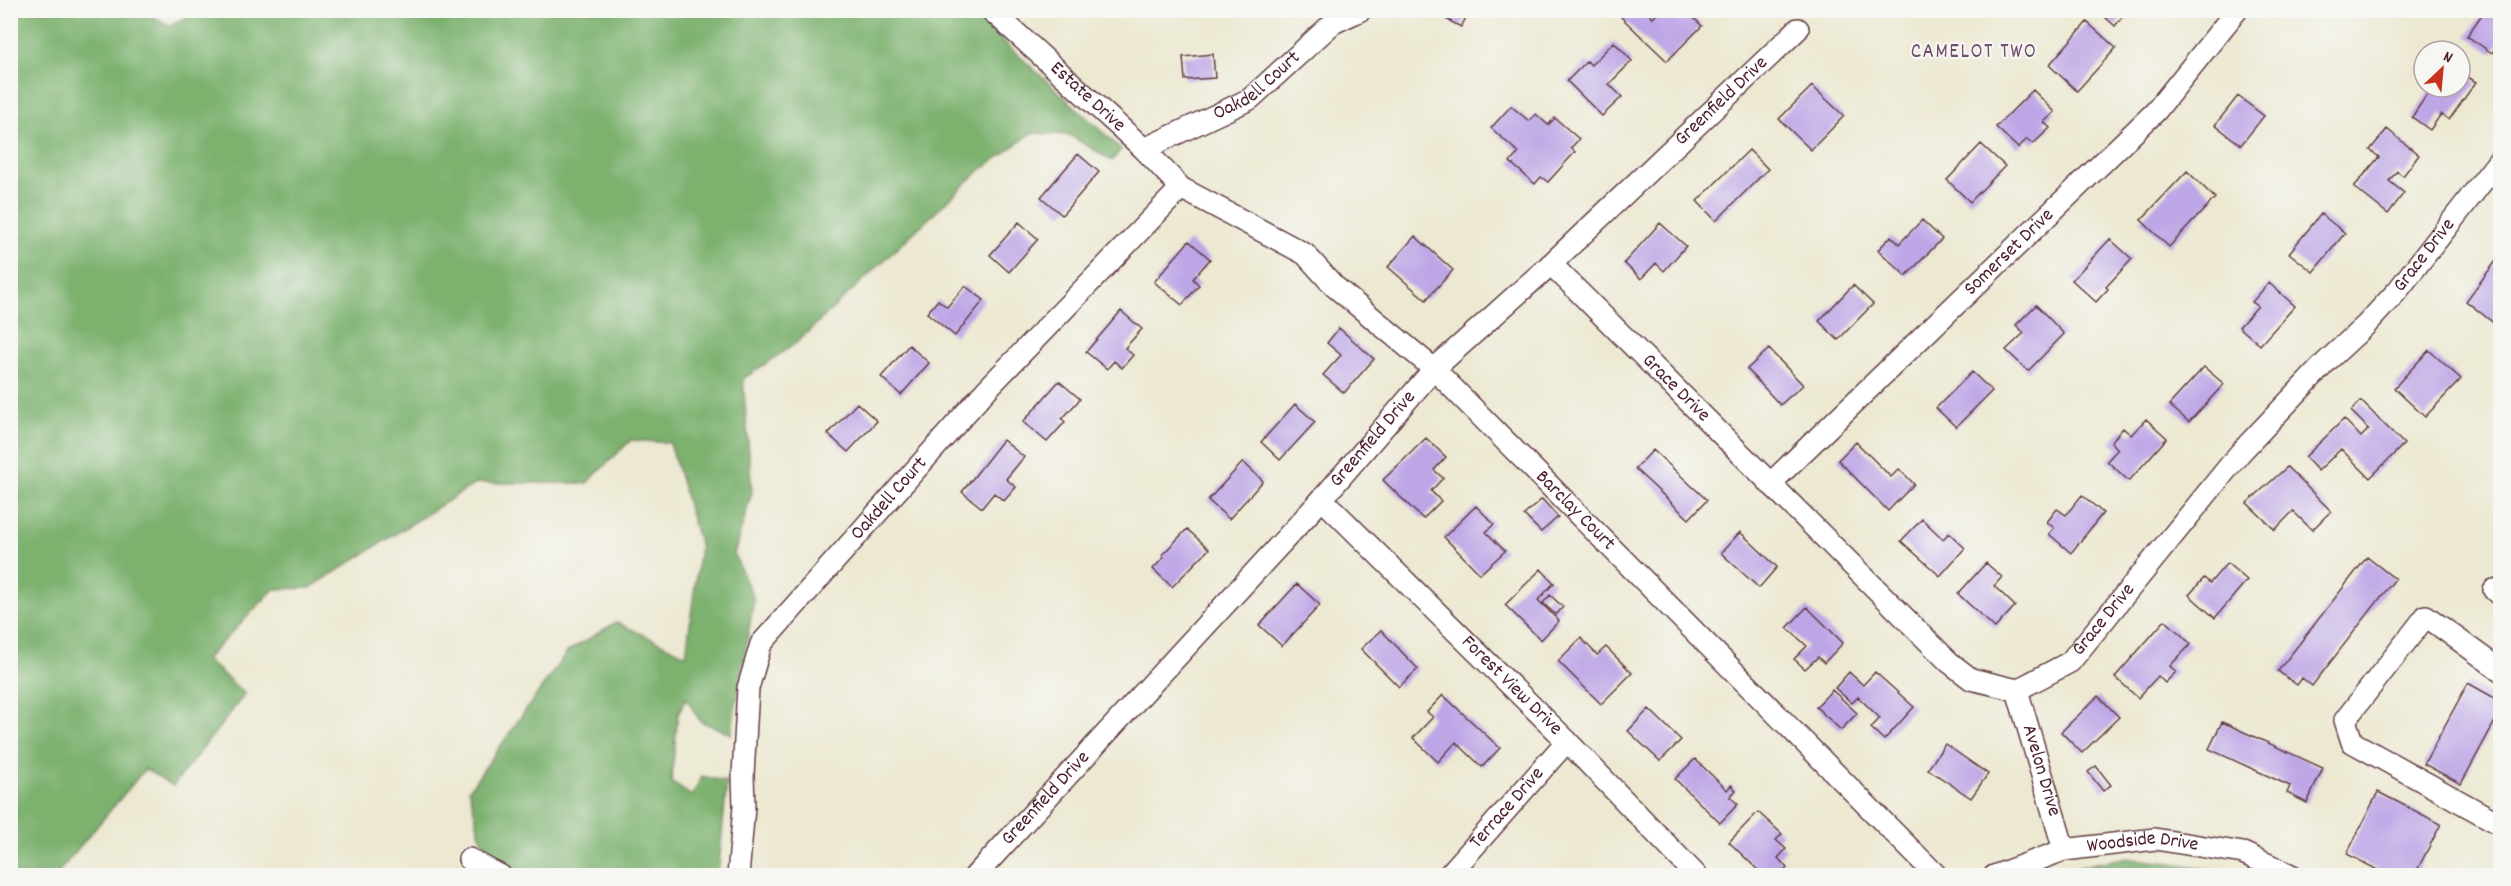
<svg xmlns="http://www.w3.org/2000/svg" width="2511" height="886" font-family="Dekko,sans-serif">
<rect width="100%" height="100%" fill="#f6f6f2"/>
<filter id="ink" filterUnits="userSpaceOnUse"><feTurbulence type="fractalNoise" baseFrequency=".0167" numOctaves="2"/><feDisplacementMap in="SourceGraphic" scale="12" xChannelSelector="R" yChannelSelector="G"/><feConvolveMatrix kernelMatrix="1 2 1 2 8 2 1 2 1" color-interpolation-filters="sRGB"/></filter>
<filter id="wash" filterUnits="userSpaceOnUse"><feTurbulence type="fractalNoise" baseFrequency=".008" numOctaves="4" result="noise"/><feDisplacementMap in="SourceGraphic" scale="24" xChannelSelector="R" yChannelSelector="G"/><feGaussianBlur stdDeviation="1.35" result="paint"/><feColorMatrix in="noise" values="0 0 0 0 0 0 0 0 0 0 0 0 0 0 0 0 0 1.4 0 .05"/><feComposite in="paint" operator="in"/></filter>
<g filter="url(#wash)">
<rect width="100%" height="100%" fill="#ece8d1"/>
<!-- forest -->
<path fill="#7cb16e" stroke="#63684c" stroke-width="1.5" d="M198 10 970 11 1121 149 1112 161 1070 135 1032 133 977 173 795 344 743 379 752 492 734 554 754 599 731 734 700 721 686 698 678 714 671 782 692 796 702 776 727 782 718 875H530L484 851 469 790 567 652 616 622 686 655 700 546 670 443 631 440 587 483H476L310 588 274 589 206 659 245 694 173 786 145 769 56 875H11L10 11H144L170 26Z
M2123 858 2179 864 2237 875H2039Z"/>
<g id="blocks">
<!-- building -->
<path fill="#bda6e6" d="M1429 10H1470L1461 27Z
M1627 10H1646L1653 18 1660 10H1686L1702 26 1667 61 1621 17Z
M2097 10H2128L2115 26Z
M2485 10H2500V41L2492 53 2467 36Z
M2087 22 2116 48 2077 91 2049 65Z
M1614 42 1632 61 1609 84 1622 97 1602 116 1567 81 1587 61 1591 65Z
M1213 54 1215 78 1185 80 1183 57Z
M2460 72 2476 82 2449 120 2441 114 2430 130 2412 117 2432 87H2460Z
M1812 86 1844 116 1811 150 1779 119Z
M2033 90 2055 112 2044 122 2050 128 2033 144 2027 139 2018 148 1996 127Z
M2238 96 2264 116 2241 145 2215 125Z
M1511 106 1529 121 1536 114 1548 125 1555 118 1579 139 1571 148 1575 152 1548 182 1541 177 1535 184 1510 162 1519 153 1491 128Z
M2387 129 2419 155 2403 176 2397 171 2389 181 2404 193 2388 214 2354 187 2379 157 2370 150Z
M1981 144 2005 166 1970 202 1947 180Z
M1749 150 1768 169 1716 221 1697 201Z
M1078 154 1099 172 1062 215 1041 197Z
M2187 171 2215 198 2169 247 2141 220Z
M2321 214 2345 233 2313 272 2289 253Z
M1922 220 1942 239 1906 276 1878 250 1891 236 1899 244Z
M1019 222 1038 239 1009 272 990 255Z
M1660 223 1686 246 1664 271 1656 263 1641 279 1624 263Z
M1415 236 1453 270 1426 300 1388 267Z
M2110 239 2132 259 2106 287 2108 289 2096 302 2072 280Z
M1189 241 1210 259 1193 279 1199 285 1182 305 1154 282Z
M2496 261 2500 265V328L2466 301Z
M2269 283 2295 306 2260 345 2239 327 2258 306 2252 302Z
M1853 285 1873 304 1838 340 1819 321Z
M965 286 984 300 955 336 927 313 938 300 947 307Z
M2036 305 2064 334 2028 371 2006 350 2024 333 2016 325Z
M1121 311 1142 329 1125 348 1133 355 1122 368 1114 361 1107 369 1086 352Z
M1339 328 1374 359 1344 393 1323 375 1341 355 1327 343Z
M909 345 929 363 901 395 881 377Z
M1769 349 1803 385 1780 405 1747 369Z
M2429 350 2461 379 2425 417 2394 388Z
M2204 367 2224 384 2189 422 2169 405Z
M1972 372 1992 391 1956 427 1936 408Z
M1059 381 1080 399 1062 419 1065 422 1047 442 1023 422Z
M2361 401 2404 444 2370 478 2341 449 2318 471 2305 457 2344 419 2361 437 2369 429 2351 411Z
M857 403 877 421 848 452 828 434Z
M1295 404 1315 422 1280 460 1261 442Z
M2146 419 2167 438 2129 481 2107 461 2118 449 2111 442 2123 428 2131 435Z
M1426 438 1446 457 1434 470 1443 478 1431 491 1441 501 1423 519 1383 480Z
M1003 440 1024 457 1006 479 1016 487 1004 501 994 493 982 508 962 492Z
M1856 442 1891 477 1899 469 1914 484 1888 511 1838 460Z
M1653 450 1707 500 1689 519 1635 469Z
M1243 462 1263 481 1229 519 1208 500Z
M2287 467 2331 511 2312 530 2293 511 2275 530 2247 503Z
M2082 495 2103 513 2071 553 2049 534 2054 528 2047 522 2057 509 2066 515Z
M1542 499 1558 517 1541 532 1524 515Z
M1476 506 1494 524 1486 532 1505 551 1480 574 1444 537Z
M1922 519 1943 539 1949 533 1965 548 1940 576 1901 541Z
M1187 529 1209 549 1172 587 1153 569 1164 557 1162 555Z
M1740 532 1777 567 1759 588 1721 553Z
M2367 557 2395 579 2312 686 2302 678 2297 685 2278 671Z
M1986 563 2002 577 1994 586 2015 606 1995 628 1958 594Z
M2227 563 2247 580 2215 618 2189 595 2204 578 2210 583Z
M1541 569 1554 583 1538 600 1559 621 1541 640 1505 605Z
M1297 584 1320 605 1282 646 1259 625Z
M1550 595 1563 607 1556 615 1543 603Z
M1807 607 1843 643 1824 663 1818 657 1805 669 1794 659 1807 646 1787 628Z
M2165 620 2191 644 2170 666 2176 672 2165 683 2158 676 2138 698 2115 677Z
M1381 630 1418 669 1399 687 1361 649Z
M1581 638 1597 655 1606 647 1632 673 1601 704 1558 661Z
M1849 672 1863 685 1875 672 1914 707 1884 740 1871 728 1880 718 1858 697 1852 703 1835 688Z
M2468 683 2500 701V712L2461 784 2424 764Z
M1832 690 1857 713 1841 730 1816 707Z
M1443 695 1500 748 1482 767 1456 742 1438 762 1413 738 1433 717 1427 712Z
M2098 696 2119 717 2082 753 2061 732Z
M1649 709 1681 740 1660 761 1628 731Z
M2222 722 2323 768 2307 803 2287 793 2290 786 2209 749Z
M1945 744 1988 774 1971 798 1928 769Z
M1695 759 1727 790 1731 785 1736 790 1730 797 1738 804 1720 823 1675 779Z
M2096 766 2111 785 2103 791 2088 772Z
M2378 792 2441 824 2414 876H2389L2347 854Z
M1758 812 1782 834 1776 840 1786 849 1778 858 1787 868 1780 876H1764L1729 842Z"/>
</g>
</g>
<g filter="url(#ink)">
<use href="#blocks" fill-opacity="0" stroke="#623d44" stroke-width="1.5"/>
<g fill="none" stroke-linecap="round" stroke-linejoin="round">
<!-- minor casing -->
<g stroke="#623d44" stroke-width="24">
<g id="minor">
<path id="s1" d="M991 10 1144 149 1181 188 1305 254 1334 286 1434 369 1937 876"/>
<path id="s2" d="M1144 149 1250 99 1333 23 1361 10"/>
<path id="s3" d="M1551 264 1949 662 1971 679 2017 690 2070 662 2240 453 2326 362 2366 325 2398 290 2500 159"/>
<path id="s4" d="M1770 484 2156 111 2237 10"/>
<path id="s5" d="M1322 499 1567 741 1697 876"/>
<path d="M2494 590 2500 595"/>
<path d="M2500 670 2426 616 2345 720 2352 742 2500 824"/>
<path id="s6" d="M2017 690 2064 850"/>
<path d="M469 859 501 876"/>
<path id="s7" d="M738 876 744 807 743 775 748 688 761 644 988 388 1181 188"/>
<path id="s8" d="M975 876 1322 499 1434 369 1551 264 1798 29"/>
<path id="s9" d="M1448 876 1567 741"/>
<path id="s10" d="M1994 876 2064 850 2155 839 2243 853 2293 876"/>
</g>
</g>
<!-- minor -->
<use href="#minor" stroke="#fff" stroke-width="21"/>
</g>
</g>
<g text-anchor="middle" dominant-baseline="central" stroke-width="4.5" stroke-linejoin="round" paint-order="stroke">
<!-- street labels -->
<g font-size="20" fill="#4a1f2b" stroke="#f6f6f2">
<text stroke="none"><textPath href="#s2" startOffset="130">Oakdell Court</textPath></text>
<text stroke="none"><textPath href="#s1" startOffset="130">Estate Drive</textPath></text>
<text stroke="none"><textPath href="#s8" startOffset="1077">Greenfield Drive</textPath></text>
<text stroke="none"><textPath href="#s4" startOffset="333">Somerset Drive</textPath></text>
<text stroke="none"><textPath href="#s3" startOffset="1238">Grace Drive</textPath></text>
<text stroke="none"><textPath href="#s3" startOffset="176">Grace Drive</textPath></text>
<text stroke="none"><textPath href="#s8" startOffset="591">Greenfield Drive</textPath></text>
<text stroke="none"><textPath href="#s7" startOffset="428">Oakdell Court</textPath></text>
<text stroke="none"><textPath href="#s1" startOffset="774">Barclay Court</textPath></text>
<text stroke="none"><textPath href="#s3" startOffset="752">Grace Drive</textPath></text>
<text stroke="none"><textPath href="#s5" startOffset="266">Forest View Drive</textPath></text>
<text stroke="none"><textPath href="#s6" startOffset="84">Avelon Drive</textPath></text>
<text stroke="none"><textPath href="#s8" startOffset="105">Greenfield Drive</textPath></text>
<text stroke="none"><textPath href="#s9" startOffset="90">Terrace Drive</textPath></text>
<text stroke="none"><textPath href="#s10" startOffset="154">Woodside Drive</textPath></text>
</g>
<!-- neighbourhood labels -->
<g font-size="21" letter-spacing="1.5" fill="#724e6c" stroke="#f6f6f2">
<text x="1974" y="53">CAMELOT TWO</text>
</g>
</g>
<!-- margin -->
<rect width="2511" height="886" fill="none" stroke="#f6f6f2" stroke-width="36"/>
<!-- north arrow -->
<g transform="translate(2442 69) rotate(26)"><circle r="28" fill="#f6f6f2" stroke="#b1a0a2" stroke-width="1.5"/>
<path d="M0-4.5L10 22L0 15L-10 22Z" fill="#c8321e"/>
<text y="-9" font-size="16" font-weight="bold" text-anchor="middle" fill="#4a1f2b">N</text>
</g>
</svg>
